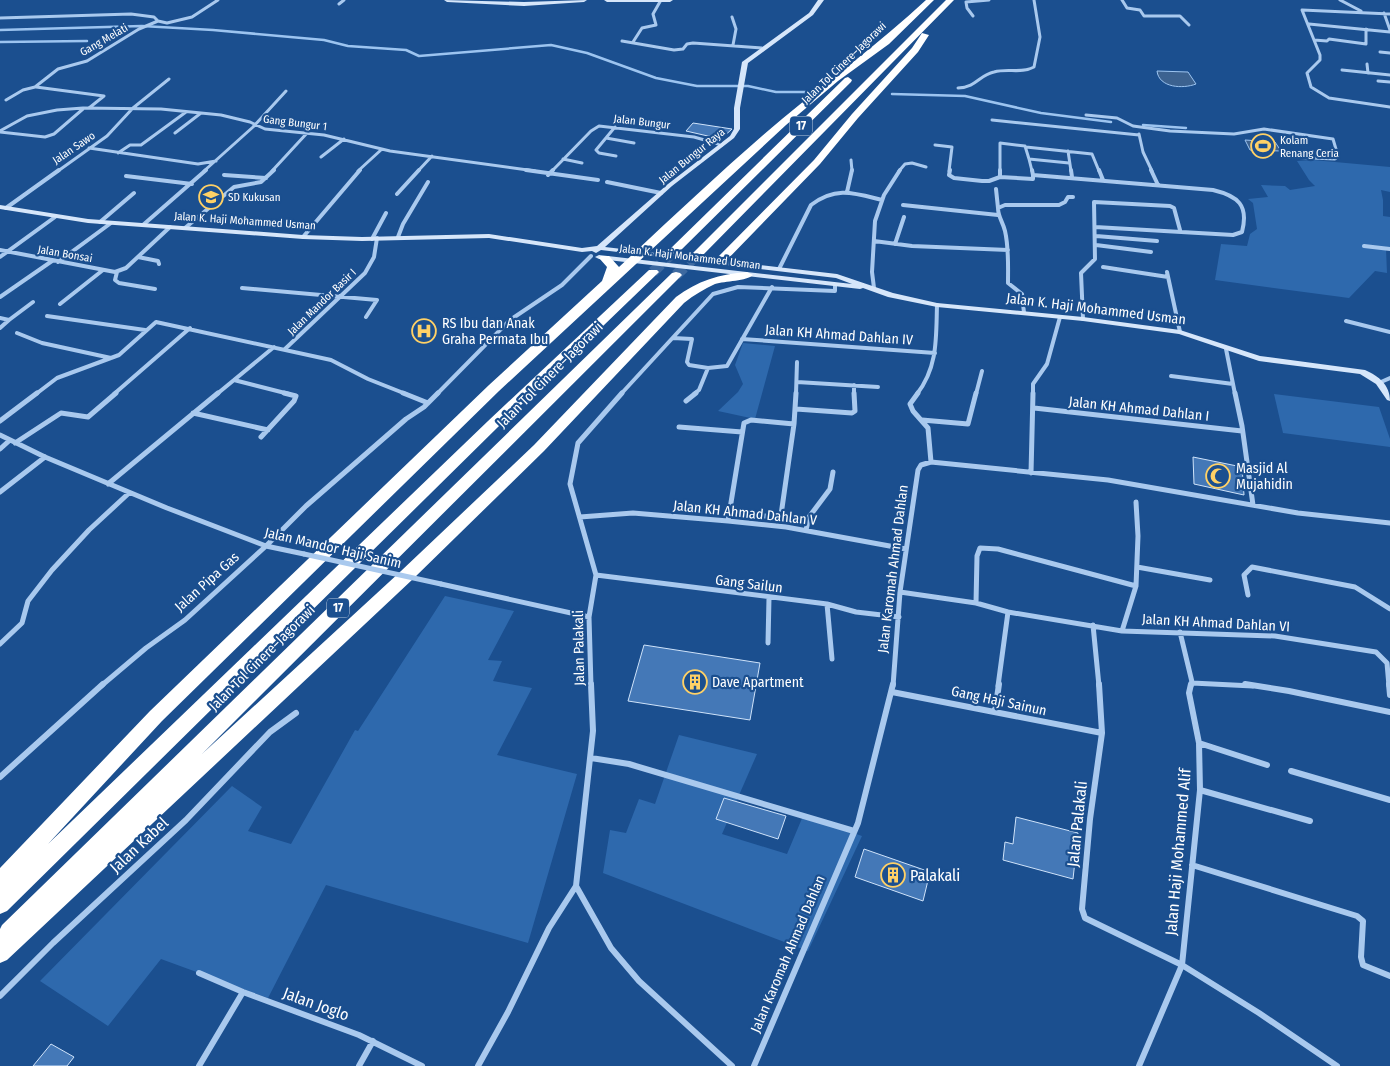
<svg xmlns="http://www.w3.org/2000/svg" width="1390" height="1066" font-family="'Fira Sans Condensed',sans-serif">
<rect width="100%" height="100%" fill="#1b4f8f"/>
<!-- green -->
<path fill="#2e69ad" d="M1313 160 1390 167V192L1381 190 1383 200V216L1390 217V249H1386L1387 273 1375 271 1349 298 1215 280 1221 244 1247 246 1250 234 1257 229 1253 203 1248 199 1268 197 1261 185 1285 186 1290 190 1315 186 1309 180 1297 161Z
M743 343 775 346 755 419 718 411 738 392 743 384 735 365Z
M1274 394 1379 407 1390 439V447L1283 433Z
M445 596 514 611 488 660 502 661 493 681 532 688 497 755 577 774 528 943 326 885 268 998 161 959 108 1026 40 981 232 786 262 807 248 831 291 844 355 730 358 731Z
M679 735 757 754 722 834 787 854 803 816 862 836 808 951 603 873 610 830 626 833 639 799 655 804Z"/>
<!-- water -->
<path fill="#3c6290" stroke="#9cc4f0" d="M1157 71 1188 72 1196 84C1183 89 1159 88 1157 71Z
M1245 140 1275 142 1281 151 1250 150Z"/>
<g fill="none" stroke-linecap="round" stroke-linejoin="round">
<!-- stream -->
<path stroke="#9cc4f0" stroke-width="2.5" d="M0 30 142 26 213 30 324 40 348 46 406 50 419 56 551 45 587 53 656 78 697 86H748L776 92H806
M0 42 87 41
M892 94 965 96 1041 113 1111 122
M1143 125 1186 128"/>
</g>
<!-- building -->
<path fill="#4478b7" stroke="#cfe3fa" d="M693 123 732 129 721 139 686 131Z
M1193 457 1242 467 1244 495 1194 484Z
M644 645 760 663 750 720 628 701Z
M724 798 786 816 778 839 716 819Z
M1016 817 1078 833 1073 879 1003 860 1005 842 1013 844Z
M864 849 930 872 923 901 855 877Z
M51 1044 74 1057 67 1066H33Z"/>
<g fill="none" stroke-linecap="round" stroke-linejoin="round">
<!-- highway-tunnel -->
<path stroke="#3d69a0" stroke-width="11" stroke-dasharray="11 5.5" stroke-linecap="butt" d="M653 272 673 252
M676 275 697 255"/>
<!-- street-far3 -->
<path stroke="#a9c9ee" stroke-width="3" d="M1122 0 1127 8 1140 10 1144 16H1180L1189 25
M1340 0 1361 11
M339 4 344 0
M1384 13 1390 30
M1390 14 1302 10 1320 55V60L1307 73 1311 87 1329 98 1390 107
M973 16 967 8 966 2 989 0
M732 17 736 29 733 45
M0 18 131 14 154 17 158 21 167 23 192 17 218 0
M1309 24 1390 32
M1314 40 1327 41 1329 39 1366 44V29
M622 41 674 50 683 49 687 44 693 43 762 48
M633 42 642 28 656 25 653 14 661 0
M1380 52 1390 53
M1367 64 1368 73
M1342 70 1390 75
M1378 81 1390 82
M36 87 104 96 89 108
M958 88C977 87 979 75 994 72 1008 68 1021 74 1034 67L1040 37 1034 0
M6 100 23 90 35 87 58 69 87 61 139 29 158 21
M1086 115 1117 118 1133 126 1170 131 1234 134 1264 129 1333 139 1338 156 1335 159 1288 157
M992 120 1139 135
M615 127 596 150 599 153 616 156
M0 131 27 116 57 110 83 108 161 109 221 115 250 122 265 129 324 135 390 151 535 171
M0 132 45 137 54 134 83 109
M175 133 201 113
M1139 134 1143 152 1152 171
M606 138 634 143
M935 145 952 147 949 171
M1026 147 1092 154 1099 171
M89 148 198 164 216 161
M1068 151 1071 171
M118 153 130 145H141L186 112
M321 157 344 139
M563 159 582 163
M1029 159 1032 171
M851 160 852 171
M58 171 107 136 133 108 169 79
M204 171 253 127 286 91
M272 171 308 132
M358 171 382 149
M418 171 432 156
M552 171 591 131 599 126 694 137 722 145
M899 171 905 164 912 163 926 167
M1000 171V143L1025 146 1029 159 1069 163"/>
<!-- street-far2 -->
<path stroke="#a9c9ee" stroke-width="4" d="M526 170 598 180
M950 170 949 175 954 178 982 181H989L1000 177 1033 179V175L1213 190C1238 196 1249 205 1242 232L1233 235 1095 227
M1000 170V177
M1032 170 1033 175
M1071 170 1072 177
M1099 170 1103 180
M1151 170 1158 185
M224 175 266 178
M548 175 553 170
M126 176 192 184
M607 182 661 193
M996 189 998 208
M847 192 852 170
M397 194 419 170
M903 205 998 215
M6 208 59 170
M100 222 134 193
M143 225 206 170
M185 228 234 187 261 182 274 170
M1096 236 1157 241
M303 237 360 170
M398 237 403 224 428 182
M372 239 386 213
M874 241 912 246 1008 250
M895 244 904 217
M1096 245 1151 252
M1364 246 1390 249
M0 250 115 272 126 268 170 227
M0 257 55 217
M138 257 158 261 159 264
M58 262 111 223
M1103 267 1168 277
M779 269 811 205C836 186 854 193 882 200
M117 272 115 280 119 283 155 289
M1167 272 1180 332
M242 288 377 300 366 317
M874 288 872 272 875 221 884 195 900 170
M0 297 52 261
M60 304 103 270
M1024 313 1022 294 1008 283C1008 266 1009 248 1005 231 1003 222 998 217 998 208L1005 205H1059L1065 202 1068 197H1073
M47 316 145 330
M0 318 9 320 33 302
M1083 319 1081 273 1095 259 1094 202 1170 206 1174 208 1180 230
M1346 321 1390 332
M0 328 9 320
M17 333 42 343 111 358
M673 338 692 339 687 362 689 365 708 368 727 366 772 287
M742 339 935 353
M285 349 365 273 374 257 377 238
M1226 349 1235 394
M1171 376 1233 384
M234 380 289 394
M797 382 878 387
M1381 382 1390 378
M854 385V394
M36 394 57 378 119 355 156 322 331 360 368 379 406 394
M114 394 190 328
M217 394 274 347
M437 394 510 320 562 285 591 256
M621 394 713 294 738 287 835 291V286
M694 394 699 390 708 368
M796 394 797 362
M917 394C938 367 936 338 937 305
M976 394 982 371
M1033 394V384L1047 364 1060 317"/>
<!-- street-far1 -->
<path stroke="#a9c9ee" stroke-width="5" d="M403 393 428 403
M918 393 910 404 913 411 928 428 931 462
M1235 393 1242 426 1253 505
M686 401 696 393
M1034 408 1242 431
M796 409 852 413 855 411 854 393
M193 413 268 430
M922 420 968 424 976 393
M0 421 37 393
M679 427 742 432
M0 435 45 457 167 508 266 546 304 554
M261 437 294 401 296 396 284 393
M15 443 61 413 88 417 116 393
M0 449 10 440
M1031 473 1033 393
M108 484 218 393
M0 492 45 457
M729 513 776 517 781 515 794 424
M580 517 633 513 728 521 786 527 906 549
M728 521 744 423 751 420 794 424 796 393
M806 530 809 517 830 489 833 472
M1137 567 1210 580
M596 575 827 604 856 612 899 617
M441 584 589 617
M900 592 976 603 1008 612 1122 631 1275 636 1376 652 1387 663 1389 686
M1248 595 1244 575 1252 567 1355 587 1390 609
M976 603 977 556 980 548 998 549 1136 586
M827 604 832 659
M1093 625 1099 686
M1122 631 1136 586 1138 536 1136 502
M1180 632 1192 682 1191 686
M768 643 769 598
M0 644 22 623 28 601 52 570 89 530 129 493
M1192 683 1253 686
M101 686 146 648 185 620 266 546 306 506 406 419 424 407 438 393
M591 686 589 617 596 575 570 484 578 443 622 393
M893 686 900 592 918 470 921 465 931 462 1108 480 1298 513 1390 523
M998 686 1008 612"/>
<!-- street -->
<path stroke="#a9c9ee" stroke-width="6" d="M591 684 593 731 576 886 611 948 639 981 732 1066
M1099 684 1102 733 1090 819 1082 909 1085 918 1182 965 1259 1013 1337 1066
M1245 684 1289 691 1390 712
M1389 684 1390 695
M892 692 1102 733
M995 712 999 684
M1199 743 1267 765
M591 758 629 764 854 831
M1291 771 1390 800
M0 777 103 684
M1200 790 1310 821
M1192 865 1357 916 1363 921 1361 957 1363 965 1390 976
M199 973 243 992 359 1035 422 1066
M0 996 53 943 186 820 270 732 296 713
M199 1066 243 992
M359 1066 373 1041
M478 1066 508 1012 549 928 576 886
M754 1066 858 823 893 684
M1139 1066 1182 965 1200 790 1199 743 1189 693 1191 684"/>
<!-- secondary -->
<path fill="#d6e6fa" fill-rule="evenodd" d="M444 0 524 2 587 0 584 2 524 6 447 2Z
M604 0H673L670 2H607Z
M818 0H824L813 15 748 63 740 108V129L734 138 672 186 605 247 837 274 893 293 937 303 1083 317 1180 330 1260 356 1365 370C1379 376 1390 385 1390 401L1387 400 1376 384 1360 374 1259 361 1179 334 1083 321 937 307 888 297 863 288 860 289 599 259 595 257 599 255 852 284 836 278 601 250 596 253 592 251 582 252 489 238 362 241 303 239 88 223 0 209V205L88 219 303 235 362 237 489 234 582 248 597 246 668 184 730 136 734 129V108L742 62 809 13Z"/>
<!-- highway -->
<path fill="#fff" fill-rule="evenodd" d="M926 0H934L889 44 838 81 786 125 499 391 162 721 48 844 488 421 649 270H657L659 272 657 274 498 427 7 911 0 914V868L150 711 489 385 602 281 607 267 599 258 601 256H609L619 267C673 217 726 166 782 119 830 79 880 43 926 0Z
M946 0H954L701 257H693L691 255Z
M922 33 929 35 918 52 858 118 820 164 723 264H715L713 262 715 260 814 160 852 114 912 48Z
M848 77 852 80 851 82 677 254H669L667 252 669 250 845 78Z
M676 272 680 273 682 275 680 277 202 754 401 571 534 445 676 297C697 281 720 274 747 272L753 275C747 281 725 281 715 284 704 289 694 295 684 303L544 451 413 579 7 960 0 963V929L2 925 672 273Z"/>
<!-- street-bridge -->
<path stroke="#a9c9ee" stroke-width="5" d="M304 554 441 584"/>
</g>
<!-- icons -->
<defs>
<g id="stadium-ring" transform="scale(1.25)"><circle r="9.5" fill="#1b4f8f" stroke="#ffd166" stroke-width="1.5"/><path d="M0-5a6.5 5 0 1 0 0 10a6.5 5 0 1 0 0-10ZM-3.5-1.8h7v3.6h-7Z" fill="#ffd166"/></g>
<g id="school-ring" transform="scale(1.25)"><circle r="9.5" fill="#1b4f8f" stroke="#ffd166" stroke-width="1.5"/><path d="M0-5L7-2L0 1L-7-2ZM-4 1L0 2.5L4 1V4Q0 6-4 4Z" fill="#ffd166"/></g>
<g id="hospital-ring" transform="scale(1.25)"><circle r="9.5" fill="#1b4f8f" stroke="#ffd166" stroke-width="1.5"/><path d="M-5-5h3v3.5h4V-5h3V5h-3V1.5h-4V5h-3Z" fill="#ffd166"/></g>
<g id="mosque-ring" transform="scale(1.25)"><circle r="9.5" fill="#1b4f8f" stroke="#ffd166" stroke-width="1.5"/><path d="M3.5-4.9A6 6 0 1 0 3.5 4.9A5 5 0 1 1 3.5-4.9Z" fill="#ffd166"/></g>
<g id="building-ring" transform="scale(1.25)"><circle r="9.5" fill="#1b4f8f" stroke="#ffd166" stroke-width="1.5"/><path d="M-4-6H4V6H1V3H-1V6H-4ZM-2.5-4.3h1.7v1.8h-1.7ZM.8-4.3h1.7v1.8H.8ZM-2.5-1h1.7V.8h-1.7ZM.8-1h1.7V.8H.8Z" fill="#ffd166"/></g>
</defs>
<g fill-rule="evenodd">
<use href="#stadium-ring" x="1263" y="146"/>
<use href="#school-ring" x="211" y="197"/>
<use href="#hospital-ring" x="424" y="331"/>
<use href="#mosque-ring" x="1218" y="476"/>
<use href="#building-ring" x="695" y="682"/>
<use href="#building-ring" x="893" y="875"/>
</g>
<g text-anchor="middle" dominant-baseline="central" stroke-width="4.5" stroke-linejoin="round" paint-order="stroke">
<!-- far-street labels -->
<g font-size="11" fill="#fff" stroke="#1b4f8f">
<text transform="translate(104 40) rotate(-30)">Gang Melati</text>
<text transform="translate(844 63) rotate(-44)">Jalan Tol Cinere–Jagorawi</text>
<text transform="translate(642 122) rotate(7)">Jalan Bungur</text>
<text transform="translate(295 123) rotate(7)">Gang Bungur 1</text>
<text transform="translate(74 148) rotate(-34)">Jalan Sawo</text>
<text transform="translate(692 156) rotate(-39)">Jalan Bungur Raya</text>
<text transform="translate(245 221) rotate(4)">Jalan K. Haji Mohammed Usman</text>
<text transform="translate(65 254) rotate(10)">Jalan Bonsai</text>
<text transform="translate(690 257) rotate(7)">Jalan K. Haji Mohammed Usman</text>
<text transform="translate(322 302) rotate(-44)">Jalan Mandor Basir I</text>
</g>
<!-- far-poi labels -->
<g font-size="11" fill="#fff" stroke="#1b4f8f" text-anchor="start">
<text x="1280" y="140">Kolam<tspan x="1280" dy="13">Renang Ceria</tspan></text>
<text x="228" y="197">SD Kukusan</text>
</g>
<!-- shield labels -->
<g fill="#1b4f8f" stroke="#bbcadd" stroke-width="1">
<rect x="790" y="116.5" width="22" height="19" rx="4"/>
<rect x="327" y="598.5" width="22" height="19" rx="4"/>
</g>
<g font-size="12" font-weight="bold" fill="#fff">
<text x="801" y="126">17</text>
<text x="338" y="608">17</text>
</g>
<!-- street labels -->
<g font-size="14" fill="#fff" stroke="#1b4f8f">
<text transform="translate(1096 309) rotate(7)">Jalan K. Haji Mohammed Usman</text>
<text transform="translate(839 335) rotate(4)">Jalan KH Ahmad Dahlan IV</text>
<text transform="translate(550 375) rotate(-45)">Jalan Tol Cinere–Jagorawi</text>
<text transform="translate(1139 409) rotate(6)">Jalan KH Ahmad Dahlan I</text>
<text transform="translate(745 513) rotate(6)">Jalan KH Ahmad Dahlan V</text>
<text transform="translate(333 548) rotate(13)">Jalan Mandor Haji Sanim</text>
<text transform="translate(893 569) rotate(-83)">Jalan Karomah Ahmad Dahlan</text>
<text transform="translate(207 582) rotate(-42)">Jalan Pipa Gas</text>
<text transform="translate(749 584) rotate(7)">Gang Sailun</text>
<text transform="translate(1216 623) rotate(3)">Jalan KH Ahmad Dahlan VI</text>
<text transform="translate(579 648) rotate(-91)">Jalan Palakali</text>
<text transform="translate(262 658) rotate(-45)">Jalan Tol Cinere–Jagorawi</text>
<text transform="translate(999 701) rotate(12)">Gang Haji Sainun</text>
<text transform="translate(788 954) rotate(-67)">Jalan Karomah Ahmad Dahlan</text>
</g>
<!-- poi labels -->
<g font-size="14" fill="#fff" stroke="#1b4f8f" text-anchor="start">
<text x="442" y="323">RS Ibu dan Anak<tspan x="442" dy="16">Graha Permata Ibu</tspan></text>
<text x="1236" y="468">Masjid Al<tspan x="1236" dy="16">Mujahidin</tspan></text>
<text x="712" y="682">Dave Apartment</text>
</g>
<!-- near-street labels -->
<g font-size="16" fill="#fff" stroke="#1b4f8f">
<text transform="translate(1077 824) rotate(-84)">Jalan Palakali</text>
<text transform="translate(139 845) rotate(-43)">Jalan Kabel</text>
<text transform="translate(1178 852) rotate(-85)">Jalan Haji Mohammed Alif</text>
<text transform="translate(316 1004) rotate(20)">Jalan Joglo</text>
</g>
<!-- near-poi labels -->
<g font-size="16" fill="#fff" stroke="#1b4f8f" text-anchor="start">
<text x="910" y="875">Palakali</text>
</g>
</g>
</svg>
